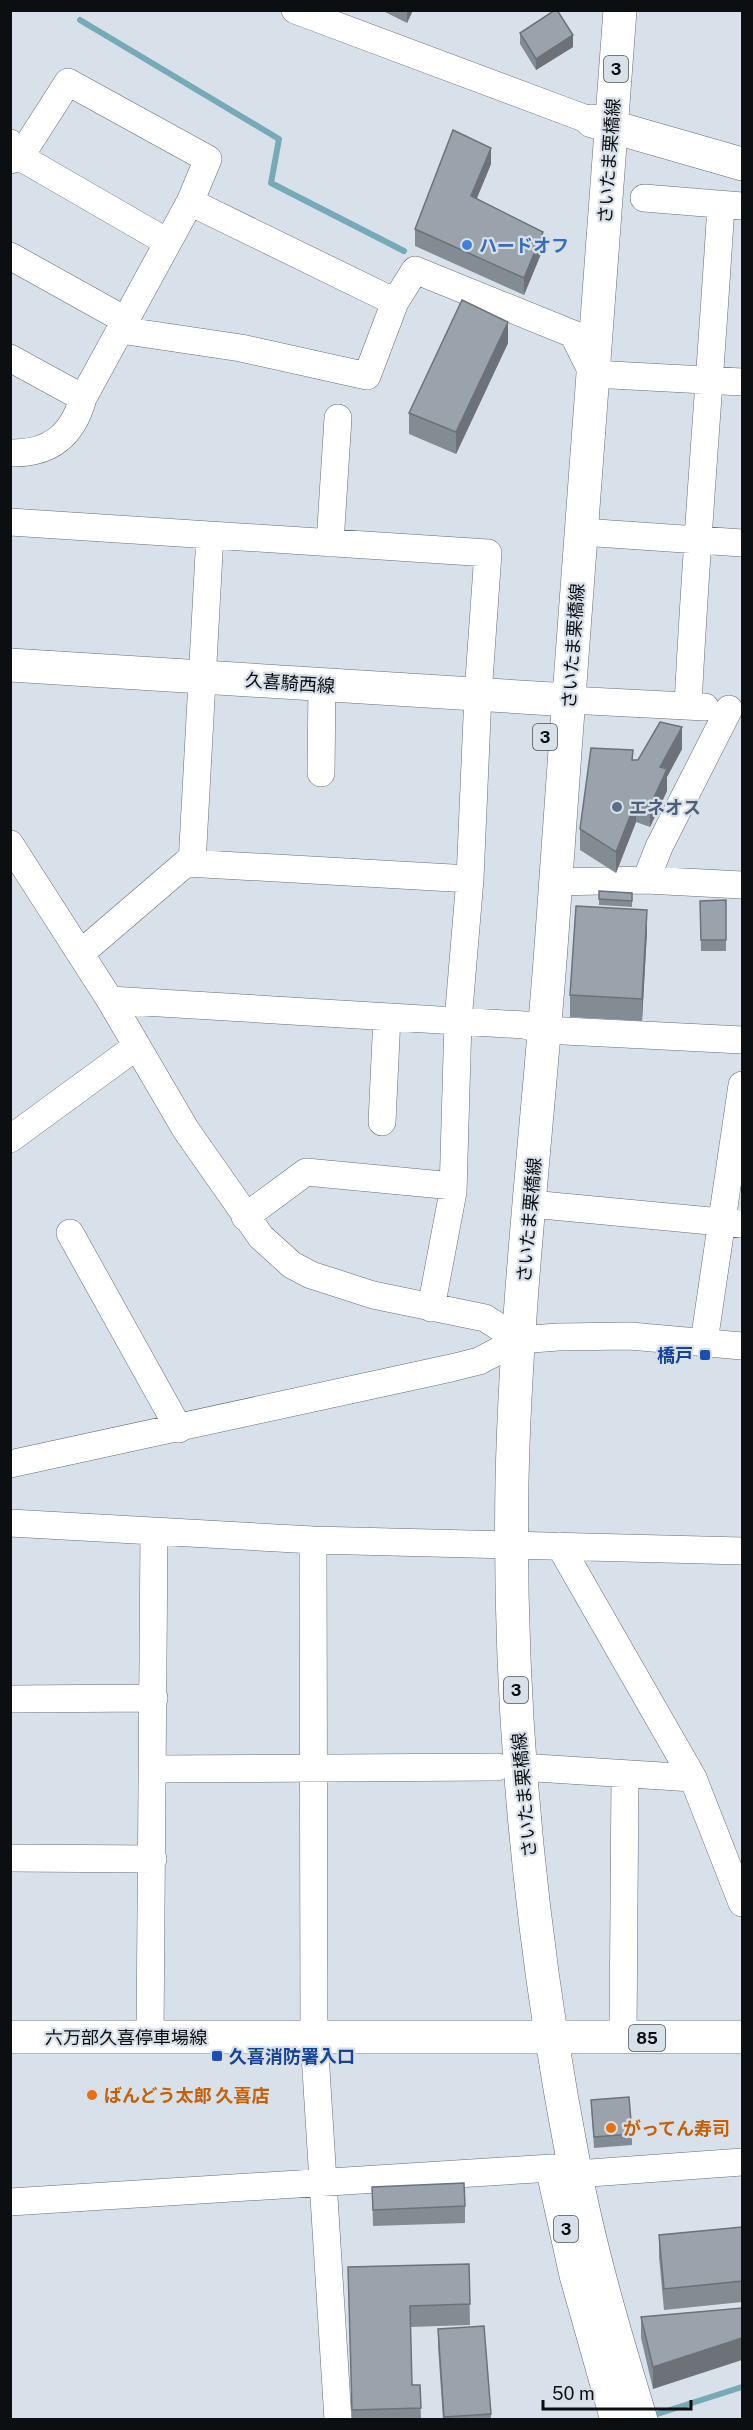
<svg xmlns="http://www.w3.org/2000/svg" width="753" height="2430" font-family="'Public Sans','Noto Sans JP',sans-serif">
<rect width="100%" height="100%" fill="#d8e1e9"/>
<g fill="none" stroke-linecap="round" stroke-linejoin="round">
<!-- stream -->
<path stroke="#76aab7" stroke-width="6" d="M80 20 279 139 271 183 404 251
M651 2416 742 2387"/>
<!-- minor casing -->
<g stroke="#656e75" stroke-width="28">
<path id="minor" d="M295 10 592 121
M10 143 20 157 167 242
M10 160 20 157 68 82 208 159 190 202
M644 198 742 206
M10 256 125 320
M120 330 241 348 367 376 395 302
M10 358 83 398
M10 453C50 454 73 435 83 398L190 202 395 302 415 270 573 334 593 374 742 382
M10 522 488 553 478 694 470 879 458 1021 453 1192 431 1308
M582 532 742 543
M330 543 338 418
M569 700 705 707
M688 706C696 539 711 372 721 205
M321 773 322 685
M10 844 110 1000 186 1130 261 1237 292 1265 311 1275 373 1295 485 1318 519 1340
M192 864 210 535
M646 880 659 847 729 709
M556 882 646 880 742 885
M81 953 186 863 470 879
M110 1000 524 1025 545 1030 742 1040
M382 1122 387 1017
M10 1139 137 1046
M531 1204 742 1224
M245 1217 306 1172 453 1186
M70 1233 179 1429
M704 1342 742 1085
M10 1464 451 1368 479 1361 519 1340 558 1337 630 1336 742 1346
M10 1523 313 1540 742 1551
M313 1540 314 2038 338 2420
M560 1546 693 1778 742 1903
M10 1699 154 1698
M520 1767 693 1778
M153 1769 497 1767
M10 1858 153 1859
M150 2038 154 1532
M623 2038 625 1774
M576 2174 742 2162
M10 2202 552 2168"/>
</g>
<!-- major casing -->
<g stroke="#656e75" stroke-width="34">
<path id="major" d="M620 10C595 318 574 626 552 934 539 1116 516 1299 512 1481 508 1708 530 1937 573 2160 589 2247 615 2335 641 2420
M592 121 742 164
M10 665 569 700
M10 2037H742
M554 2176 576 2275 617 2420"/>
</g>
<!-- minor -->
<use href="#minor" stroke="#fff" stroke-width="27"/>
<!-- major -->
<use href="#major" stroke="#fff" stroke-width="33"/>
</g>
<!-- wall -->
<path fill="#848c93" d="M381 10H413L407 23Z
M520 33 573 47 536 70 520 44Z
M491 164 477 198 543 249 524 295 415 246V229Z
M508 343 456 454 409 434V413Z
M682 749 667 777V791L650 827 636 822 616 873 580 850V829L633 760H638Z
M599 891 632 893V907L599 905Z
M726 900V951H701L700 901Z
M647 931 642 1021 570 1017V995Z
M591 2100 632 2134V2145L594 2148Z
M372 2187 465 2206V2223L373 2226Z
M742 2227V2302L664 2310 659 2257V2235Z
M469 2264 470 2325 410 2327 412 2385H420L421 2420H352L348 2267Z
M742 2308 653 2389 641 2338V2317Z
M438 2329 491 2414V2420H443L438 2346Z"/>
<!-- shaded-wall -->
<path fill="#6c7278" d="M407 10H413L407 23Z
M573 35V47L536 70V59Z
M491 148V164L471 212V196Z
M543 232V249L524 295V278Z
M508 322V343L456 454V432Z
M682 727V749L667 777V791L650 827V806L660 767Z
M636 801V822L616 873V852Z
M647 910V931L642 1021V999Z
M742 2338V2360L653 2389V2367Z"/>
<!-- building -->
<path fill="#9aa3ab" stroke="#6c7278" stroke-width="1.5" d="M555 10H557L573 35 536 59 520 33Z
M453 130 491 148 471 196 543 232 524 278 415 229Z
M462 300 508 322 456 432 409 413Z
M660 722 682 727 660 767 667 769 650 806 636 801 616 852 580 829 591 748 633 750 632 760H638Z
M599 891 632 893V901L599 899Z
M726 900V940H701L700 901Z
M576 906 647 910 642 999 570 995Z
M629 2097 632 2134 594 2137 591 2100Z
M464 2183 465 2206 373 2210 372 2187Z
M742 2227V2281L664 2289 659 2235Z
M469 2264 470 2304 410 2306 412 2385H420L421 2408 352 2410 348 2267Z
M742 2308V2338L653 2367 641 2317Z
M484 2326 491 2414 444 2417 438 2329Z"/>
<!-- markers -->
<circle fill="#3f7fe0" stroke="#d8e1e9" stroke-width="2" cx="467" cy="245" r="6"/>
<circle fill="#5c6f8a" stroke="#d8e1e9" stroke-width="2" cx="617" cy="807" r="6"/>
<g fill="#1a4fb4" stroke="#d8e1e9" stroke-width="2">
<rect x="699" y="1349" width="12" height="12" rx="3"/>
<rect x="211" y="2050" width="12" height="12" rx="3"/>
</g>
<g fill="#e8710a" stroke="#d8e1e9" stroke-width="2">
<circle cx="92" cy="2095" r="6"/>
<circle cx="611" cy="2128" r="6"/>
</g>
<g text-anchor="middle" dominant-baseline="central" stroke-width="4.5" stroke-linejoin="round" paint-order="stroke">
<!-- shield labels -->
<g fill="#d8e1e9" stroke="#494e52" stroke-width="1.5">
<rect x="604" y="56" width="24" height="26" rx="4.5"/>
<rect x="533" y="724" width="24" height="26" rx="4.5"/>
<rect x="504" y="1677" width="24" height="26" rx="4.5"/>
<rect x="629" y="2025" width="36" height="26" rx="4.5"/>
<rect x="554" y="2216" width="24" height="26" rx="4.5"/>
</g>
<g font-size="16" font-weight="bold" fill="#0c0f11">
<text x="616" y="69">3</text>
<text x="545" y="737">3</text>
<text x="516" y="1690">3</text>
<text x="647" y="2038">85</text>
<text x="566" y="2229">3</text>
</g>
<!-- street labels -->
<g font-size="18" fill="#0c0f11" stroke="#d8e1e9">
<text transform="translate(609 161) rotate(-86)">さいたま栗橋線</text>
<text transform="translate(573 646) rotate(-86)">さいたま栗橋線</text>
<text transform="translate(290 683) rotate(4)">久喜騎西線</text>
<text transform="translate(529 1220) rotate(-85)">さいたま栗橋線</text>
<text transform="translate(524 1795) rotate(-95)">さいたま栗橋線</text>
<text x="126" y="2037">六万部久喜停車場線</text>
</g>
<!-- shop labels -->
<g font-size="18" font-weight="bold" fill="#366cbe" stroke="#d8e1e9" text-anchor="start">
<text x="479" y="245">ハードオフ</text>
</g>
<!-- service labels -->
<g font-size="18" font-weight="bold" fill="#4e5e75" stroke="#d8e1e9" text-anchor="start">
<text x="629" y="807">エネオス</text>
</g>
<!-- transit labels -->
<g font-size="18" font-weight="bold" fill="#164399" stroke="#d8e1e9" text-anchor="end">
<text x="693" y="1355">橋戸</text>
<text x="229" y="2056" text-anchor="start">久喜消防署入口</text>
</g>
<!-- food labels -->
<g font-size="18" font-weight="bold" fill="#c56008" stroke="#d8e1e9" text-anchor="start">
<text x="104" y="2095">ばんどう太郎 久喜店</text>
<text x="623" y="2128">がってん寿司</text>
</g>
</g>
<!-- border -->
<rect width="753" height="2430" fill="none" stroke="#0c0f11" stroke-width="24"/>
<!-- scale -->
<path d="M543 2400v9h148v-9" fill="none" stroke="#0c0f11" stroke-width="3"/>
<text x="552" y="2400" font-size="18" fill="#0c0f11" stroke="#d8e1e9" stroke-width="4.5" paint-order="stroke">50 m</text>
</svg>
